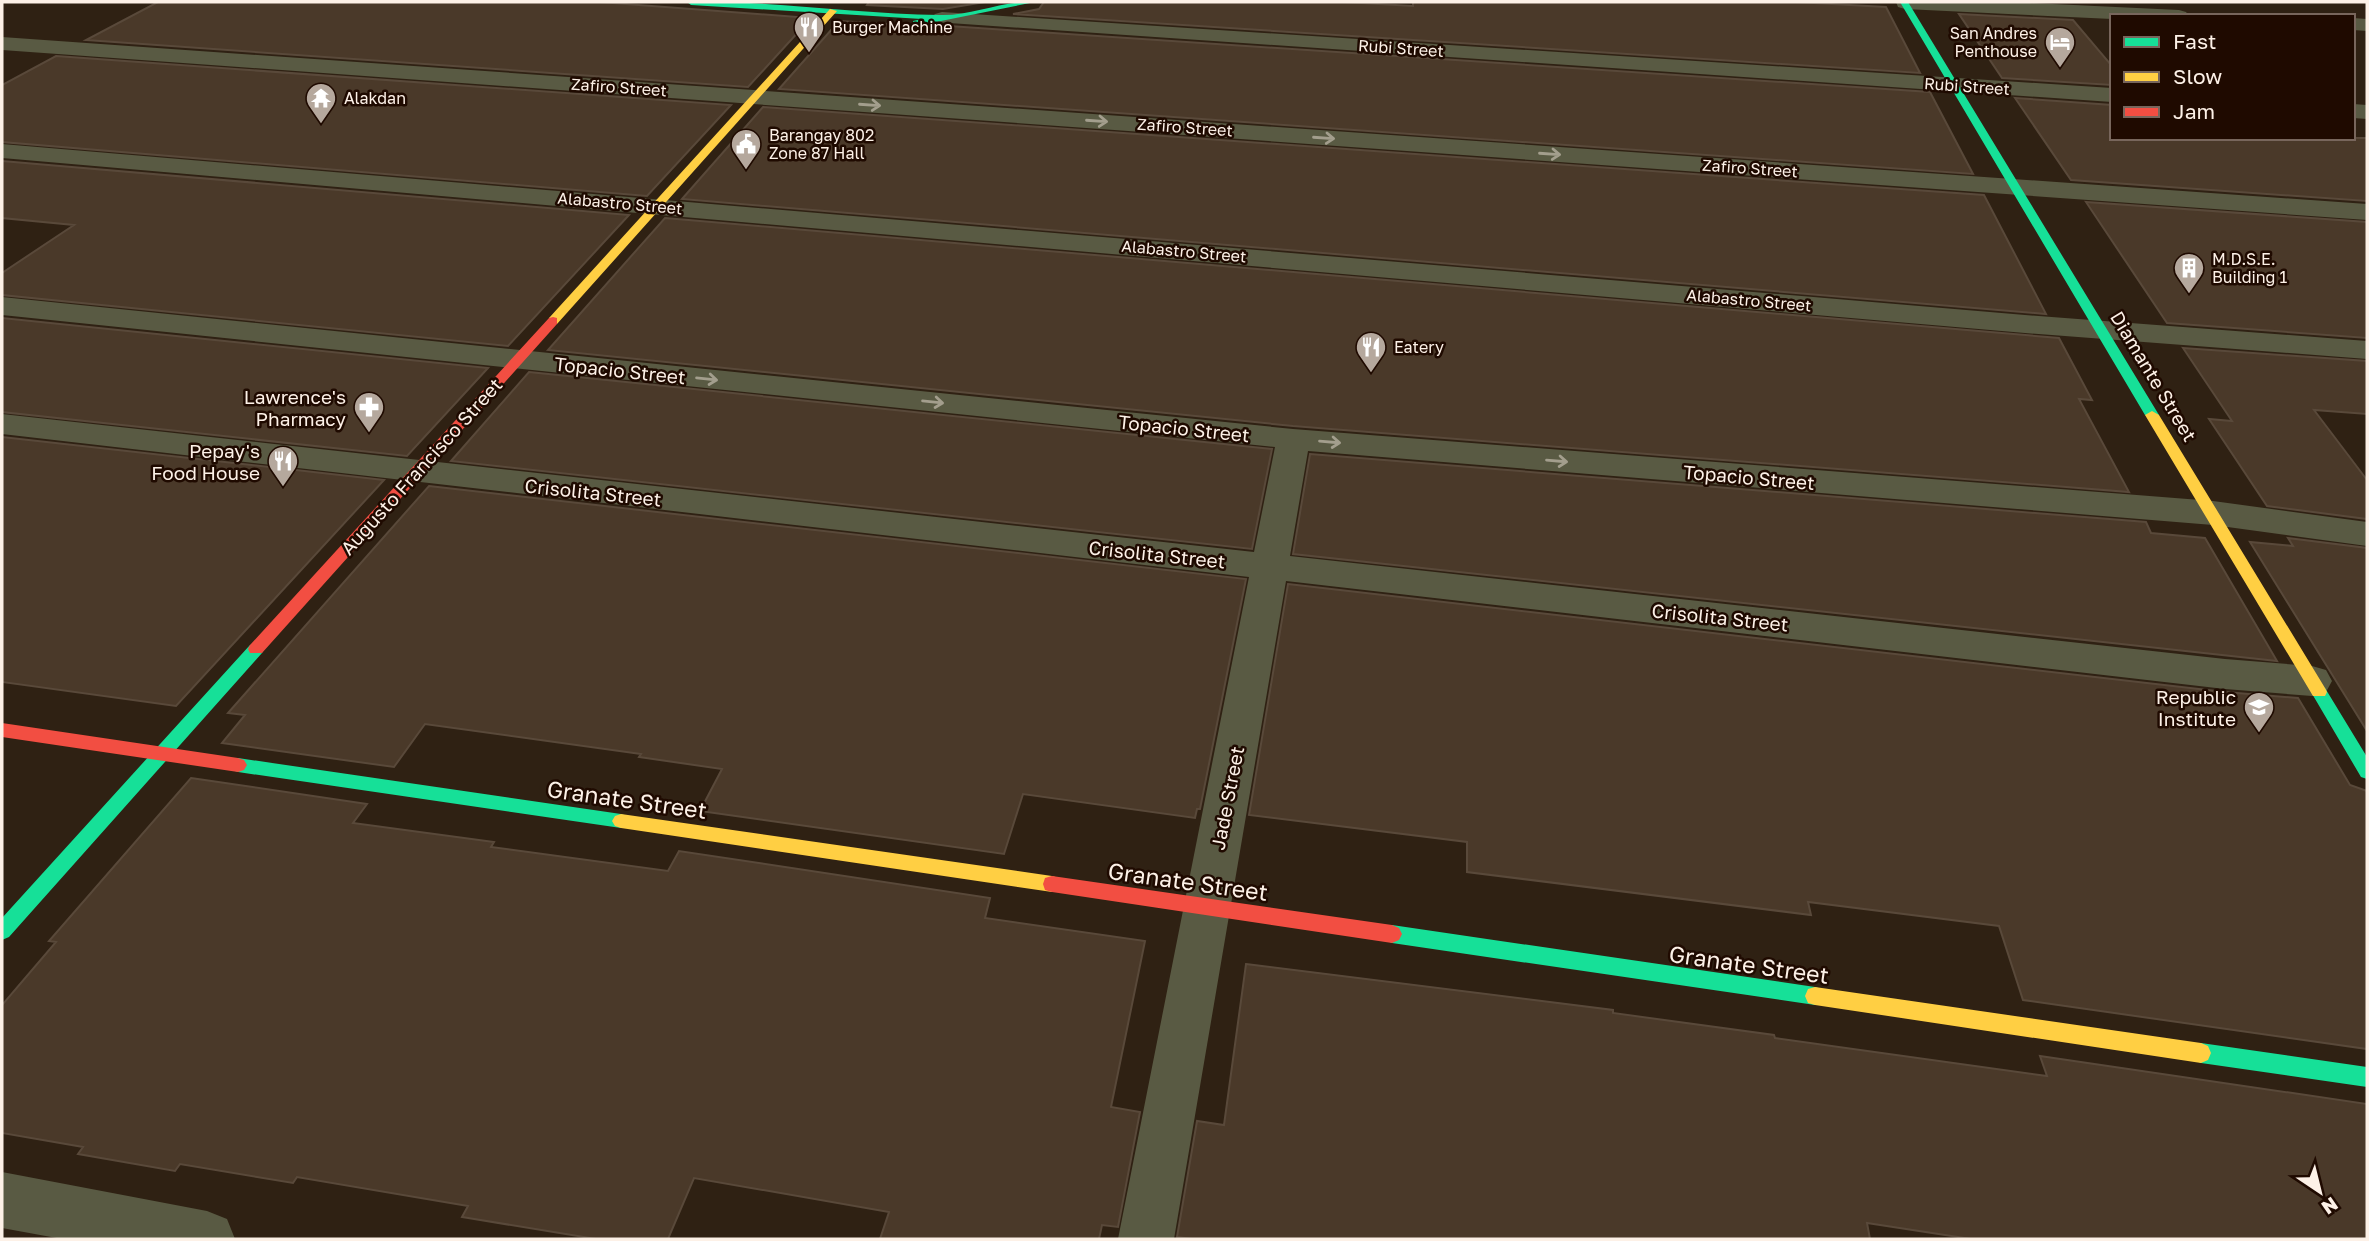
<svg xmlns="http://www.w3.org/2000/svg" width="2369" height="1241" font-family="'Golos Text',sans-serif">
<rect width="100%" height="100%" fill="#2f2113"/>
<!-- building -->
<path fill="#4a3929" stroke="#59493a" stroke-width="2" d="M158 2H599L811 18 748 87 86 40Z
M869 2H985L943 9 867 5Z
M1044 2H1342L1413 6V2H1795L1886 7 1920 73 1013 14 1039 9Z
M1959 14 2073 20 2112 66V85L2002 78Z
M839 21 904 25 908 31 916 32 949 26 1930 92 1973 174 779 89Z
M56 56 731 105 647 196 2 142V85Z
M2015 98 2112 105V138H2367V201L2071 180Z
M763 107 1984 195 2046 314 682 199Z
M2 161 629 215 508 346 2 295V273L74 225 2 218Z
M2086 202 2367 222V338L2167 323Z
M665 218 2059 338 2092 400 2079 399 2129 492 1293 426 548 350Z
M2 318 488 368 407 456 2 412Z
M2183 348 2367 361V414L2314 410 2367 480V519L2267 506 2209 419 2232 421Z
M529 372 1272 449 1252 549 451 461Z
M2 437 384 480 176 706 2 682Z
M1310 454 2146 522 2151 533 2205 538 2277 661 1293 554Z
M429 486 1246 579 1200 809H1197L1195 818 1023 794 1004 854 700 811 722 769 639 757 641 754 425 724 394 767 222 743 245 715 228 713Z
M2288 538 2367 548V731L2250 542 2293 546Z
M1288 584 2225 692 2298 698 2350 785 2367 791V1049L2023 1000 1999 926 1808 902 1811 915 1467 872V842L1249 815Z
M191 778 367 804 353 823 494 842 491 847 668 871 679 851 990 898 985 918 1145 941 1111 1107 1140 1112 1118 1227 1102 1225 1099 1239H880L889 1212 694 1178 668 1239H596L462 1217 468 1206 297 1177 293 1183 180 1164 175 1171 78 1154 83 1147 2 1133V1005L56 942 49 941Z
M1246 964 1613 1010V1013L1774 1035 1775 1038 2047 1076 2040 1056 2367 1104V1239H1971L1867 1223 1870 1239H1192L1177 1237 1197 1121 1224 1125Z"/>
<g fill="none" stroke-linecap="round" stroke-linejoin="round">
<!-- street -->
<path fill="#595a43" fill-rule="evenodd" d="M1896 2H2010L2179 10 2186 12 2189 16H2112V19L1905 9 1898 7Z
M942 12 2112 88V102L935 22 931 18 935 14Z
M2353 18 2367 19V31L2353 30Z
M2 37 2367 204V220L2 50Z
M2353 104 2367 105V119L2353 118Z
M2 144 2025 315 2367 341V359L2025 333 2 158Z
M2 297 1293 429 2213 501 2367 522V546L2213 525 1308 451 1290 556 2225 659 2312 666 2326 670 2332 681 2326 692 2312 696 2225 689 1286 581 1174 1239H1118L1249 577 2 434V414L1254 552 1275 447 2 315Z
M2 1172 207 1211 227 1219 235 1239H62L2 1228Z"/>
<!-- fast -->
<path fill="#16e098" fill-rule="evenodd" d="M687 2C771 0 856 14 940 15 972 16 1003 0 1035 2L916 26 913 25V21L922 19 691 5Z
M1900 2H1908L2159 415 2157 418 2152 419 2145 415Z
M256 643 262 645 264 649 262 653 9 937 2 940V918L250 645Z
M2319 686 2325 688 2367 757V779L2361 777 2311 692 2313 688Z
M238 758 621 814 627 816 630 821 627 826 621 828 238 772 232 770 229 765 232 760Z
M1392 925 1815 987 1822 989 1825 996 1822 1003 1815 1005 1392 943 1385 940 1382 934 1385 928Z
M2201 1043 2367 1067V1087L2201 1063 2194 1060 2191 1053 2194 1046Z"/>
<!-- slow -->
<path fill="#ffcf43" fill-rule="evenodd" d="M830 9 837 11 557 324H549V318Z
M2152 411 2159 415 2325 688 2327 692 2325 696H2313L2145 415Z
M621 814 1052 876 1059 878 1061 884 1059 890 1052 892 621 828 615 826 612 821 615 816Z
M1815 987 2201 1043 2208 1046 2211 1053 2208 1060 2201 1063 1815 1005 1808 1003 1805 996 1808 989Z"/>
<!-- jam -->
<path fill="#f24e42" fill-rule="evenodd" d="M553 317 557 318V324L262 653H250L248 649 250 645 549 318Z
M2 723 238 758 244 760 247 765 244 770 238 772 2 737Z
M1052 876 1392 925 1399 928 1402 934 1399 940 1392 943 1052 892 1045 890 1043 884 1045 878Z"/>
</g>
<!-- one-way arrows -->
<defs><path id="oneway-shaft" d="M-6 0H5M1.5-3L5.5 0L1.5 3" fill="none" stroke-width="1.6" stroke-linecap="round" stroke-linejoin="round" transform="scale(1.75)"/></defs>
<g stroke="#a39e8d">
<use href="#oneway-shaft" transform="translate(870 105) rotate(4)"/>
<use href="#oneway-shaft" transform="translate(1097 121) rotate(4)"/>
<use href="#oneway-shaft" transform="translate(1324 138) rotate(4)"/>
<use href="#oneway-shaft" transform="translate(1550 154) rotate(4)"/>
<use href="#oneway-shaft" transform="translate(707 379) rotate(6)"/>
<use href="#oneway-shaft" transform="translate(933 402) rotate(6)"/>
<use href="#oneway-shaft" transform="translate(1330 442) rotate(5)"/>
<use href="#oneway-shaft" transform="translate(1557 461) rotate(5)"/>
</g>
<!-- icons -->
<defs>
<g id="restaurant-pin" transform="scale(1.575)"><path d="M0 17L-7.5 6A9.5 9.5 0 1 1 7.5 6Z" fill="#b5a89d" stroke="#1f0a00"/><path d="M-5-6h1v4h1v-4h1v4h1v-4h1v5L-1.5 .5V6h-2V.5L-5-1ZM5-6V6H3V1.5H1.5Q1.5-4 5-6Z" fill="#fff"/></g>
<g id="hotel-pin" transform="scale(1.575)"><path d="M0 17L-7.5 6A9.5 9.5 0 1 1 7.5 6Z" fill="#b5a89d" stroke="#1f0a00"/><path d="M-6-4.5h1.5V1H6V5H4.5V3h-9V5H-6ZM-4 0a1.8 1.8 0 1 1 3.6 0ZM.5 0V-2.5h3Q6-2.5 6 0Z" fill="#fff"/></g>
<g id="temple-pin" transform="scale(1.575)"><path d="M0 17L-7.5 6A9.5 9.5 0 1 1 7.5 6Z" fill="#b5a89d" stroke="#1f0a00"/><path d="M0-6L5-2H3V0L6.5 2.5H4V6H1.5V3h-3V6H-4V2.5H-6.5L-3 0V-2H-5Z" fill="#fff"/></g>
<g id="civic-pin" transform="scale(1.575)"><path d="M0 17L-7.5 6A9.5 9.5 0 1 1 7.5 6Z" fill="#b5a89d" stroke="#1f0a00"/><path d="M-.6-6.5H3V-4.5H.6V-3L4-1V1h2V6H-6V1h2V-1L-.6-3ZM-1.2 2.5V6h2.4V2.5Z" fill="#fff"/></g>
<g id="building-pin" transform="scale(1.575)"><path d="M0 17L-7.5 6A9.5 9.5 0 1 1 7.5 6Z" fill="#b5a89d" stroke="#1f0a00"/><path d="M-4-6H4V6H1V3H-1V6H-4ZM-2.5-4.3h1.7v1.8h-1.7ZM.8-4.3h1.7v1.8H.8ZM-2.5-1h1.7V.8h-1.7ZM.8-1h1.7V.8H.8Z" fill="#fff"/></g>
<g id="pharmacy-pin" transform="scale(1.575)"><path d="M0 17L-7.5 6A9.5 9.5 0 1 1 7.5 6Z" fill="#b5a89d" stroke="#1f0a00"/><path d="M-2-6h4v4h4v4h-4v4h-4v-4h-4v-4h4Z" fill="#fff"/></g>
<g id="school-pin" transform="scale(1.575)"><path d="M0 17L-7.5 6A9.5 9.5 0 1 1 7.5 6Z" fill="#b5a89d" stroke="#1f0a00"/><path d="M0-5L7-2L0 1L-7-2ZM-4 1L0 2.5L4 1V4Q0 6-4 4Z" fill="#fff"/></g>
</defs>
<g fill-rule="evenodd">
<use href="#restaurant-pin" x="809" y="27"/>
<use href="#hotel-pin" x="2060" y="42"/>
<use href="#temple-pin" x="321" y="98"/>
<use href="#civic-pin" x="746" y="144"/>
<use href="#building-pin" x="2189" y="268"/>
<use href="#restaurant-pin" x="1371" y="347"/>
<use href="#pharmacy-pin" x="369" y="407"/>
<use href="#restaurant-pin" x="283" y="461"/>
<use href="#school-pin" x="2259" y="707"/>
</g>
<g text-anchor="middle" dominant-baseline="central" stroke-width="5" stroke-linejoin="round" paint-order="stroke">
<!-- far-poi labels -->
<g font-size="16" fill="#fdf1e7" stroke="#1f0a00" text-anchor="start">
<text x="832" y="27">Burger Machine</text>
<text x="2037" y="33" text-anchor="end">San Andres<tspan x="2037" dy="18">Penthouse</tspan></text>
<text x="344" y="98">Alakdan</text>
<text x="769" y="135">Barangay 802<tspan x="769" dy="18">Zone 87 Hall</tspan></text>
<text x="2212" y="259">M.D.S.E.<tspan x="2212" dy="18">Building 1</tspan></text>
<text x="1394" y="347">Eatery</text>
</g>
<!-- far-street labels -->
<g font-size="16" fill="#fdf1e7" stroke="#1f0a00">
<text transform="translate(1401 48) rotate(4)">Rubi Street</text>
<text transform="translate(1967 86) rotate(4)">Rubi Street</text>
<text transform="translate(619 87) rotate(4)">Zafiro Street</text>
<text transform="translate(1185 127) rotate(4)">Zafiro Street</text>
<text transform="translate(1750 168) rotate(4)">Zafiro Street</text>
<text transform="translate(620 203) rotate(5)">Alabastro Street</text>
<text transform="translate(1184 251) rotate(5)">Alabastro Street</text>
<text transform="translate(1749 300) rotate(5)">Alabastro Street</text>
</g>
<!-- street labels -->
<g font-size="19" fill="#fdf1e7" stroke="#1f0a00">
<text transform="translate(620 370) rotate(6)">Topacio Street</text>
<text transform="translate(2154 376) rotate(59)">Diamante Street</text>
<text transform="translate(1184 428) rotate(6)">Topacio Street</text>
<text transform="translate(421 466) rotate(-48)">Augusto Francisco Street</text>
<text transform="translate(1749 477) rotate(5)">Topacio Street</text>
<text transform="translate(593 492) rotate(6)">Crisolita Street</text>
<text transform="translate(1157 554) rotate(6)">Crisolita Street</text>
<text transform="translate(1720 617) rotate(6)">Crisolita Street</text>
<text transform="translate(1227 798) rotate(-79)">Jade Street</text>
</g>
<!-- poi labels -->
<g font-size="19" fill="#fdf1e7" stroke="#1f0a00" text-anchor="end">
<text x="346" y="396">Lawrence's<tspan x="346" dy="22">Pharmacy</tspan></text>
<text x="260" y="450">Pepay's<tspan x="260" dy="22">Food House</tspan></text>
<text x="2236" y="696">Republic<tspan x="2236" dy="22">Institute</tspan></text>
</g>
<!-- near-street labels -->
<g font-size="23" fill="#fdf1e7" stroke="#1f0a00">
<text transform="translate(627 799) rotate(8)">Granate Street</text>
<text transform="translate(1188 881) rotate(8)">Granate Street</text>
<text transform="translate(1749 964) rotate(8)">Granate Street</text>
</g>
</g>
<!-- border -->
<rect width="2369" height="1241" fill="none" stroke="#fdf1e7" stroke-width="7"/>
<!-- legend -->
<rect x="2110" y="14" width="245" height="126" fill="#1f0a00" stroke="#78665c" stroke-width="2"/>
<rect x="2124" y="37" width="35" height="10" fill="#16e098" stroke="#78665c" stroke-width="2"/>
<text x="2173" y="49" font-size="21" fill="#fdf1e7">Fast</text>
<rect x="2124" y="72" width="35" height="10" fill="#ffcf43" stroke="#78665c" stroke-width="2"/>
<text x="2173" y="84" font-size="21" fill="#fdf1e7">Slow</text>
<rect x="2124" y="107" width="35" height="10" fill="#f24e42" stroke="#78665c" stroke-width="2"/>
<text x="2173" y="119" font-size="21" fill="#fdf1e7">Jam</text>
<!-- north arrow -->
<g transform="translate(2320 1192) rotate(145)" stroke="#1f0a00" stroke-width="5" paint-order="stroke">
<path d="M0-5L12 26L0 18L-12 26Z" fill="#fdf1e7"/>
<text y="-10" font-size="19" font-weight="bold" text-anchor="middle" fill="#fdf1e7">N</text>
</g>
</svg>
